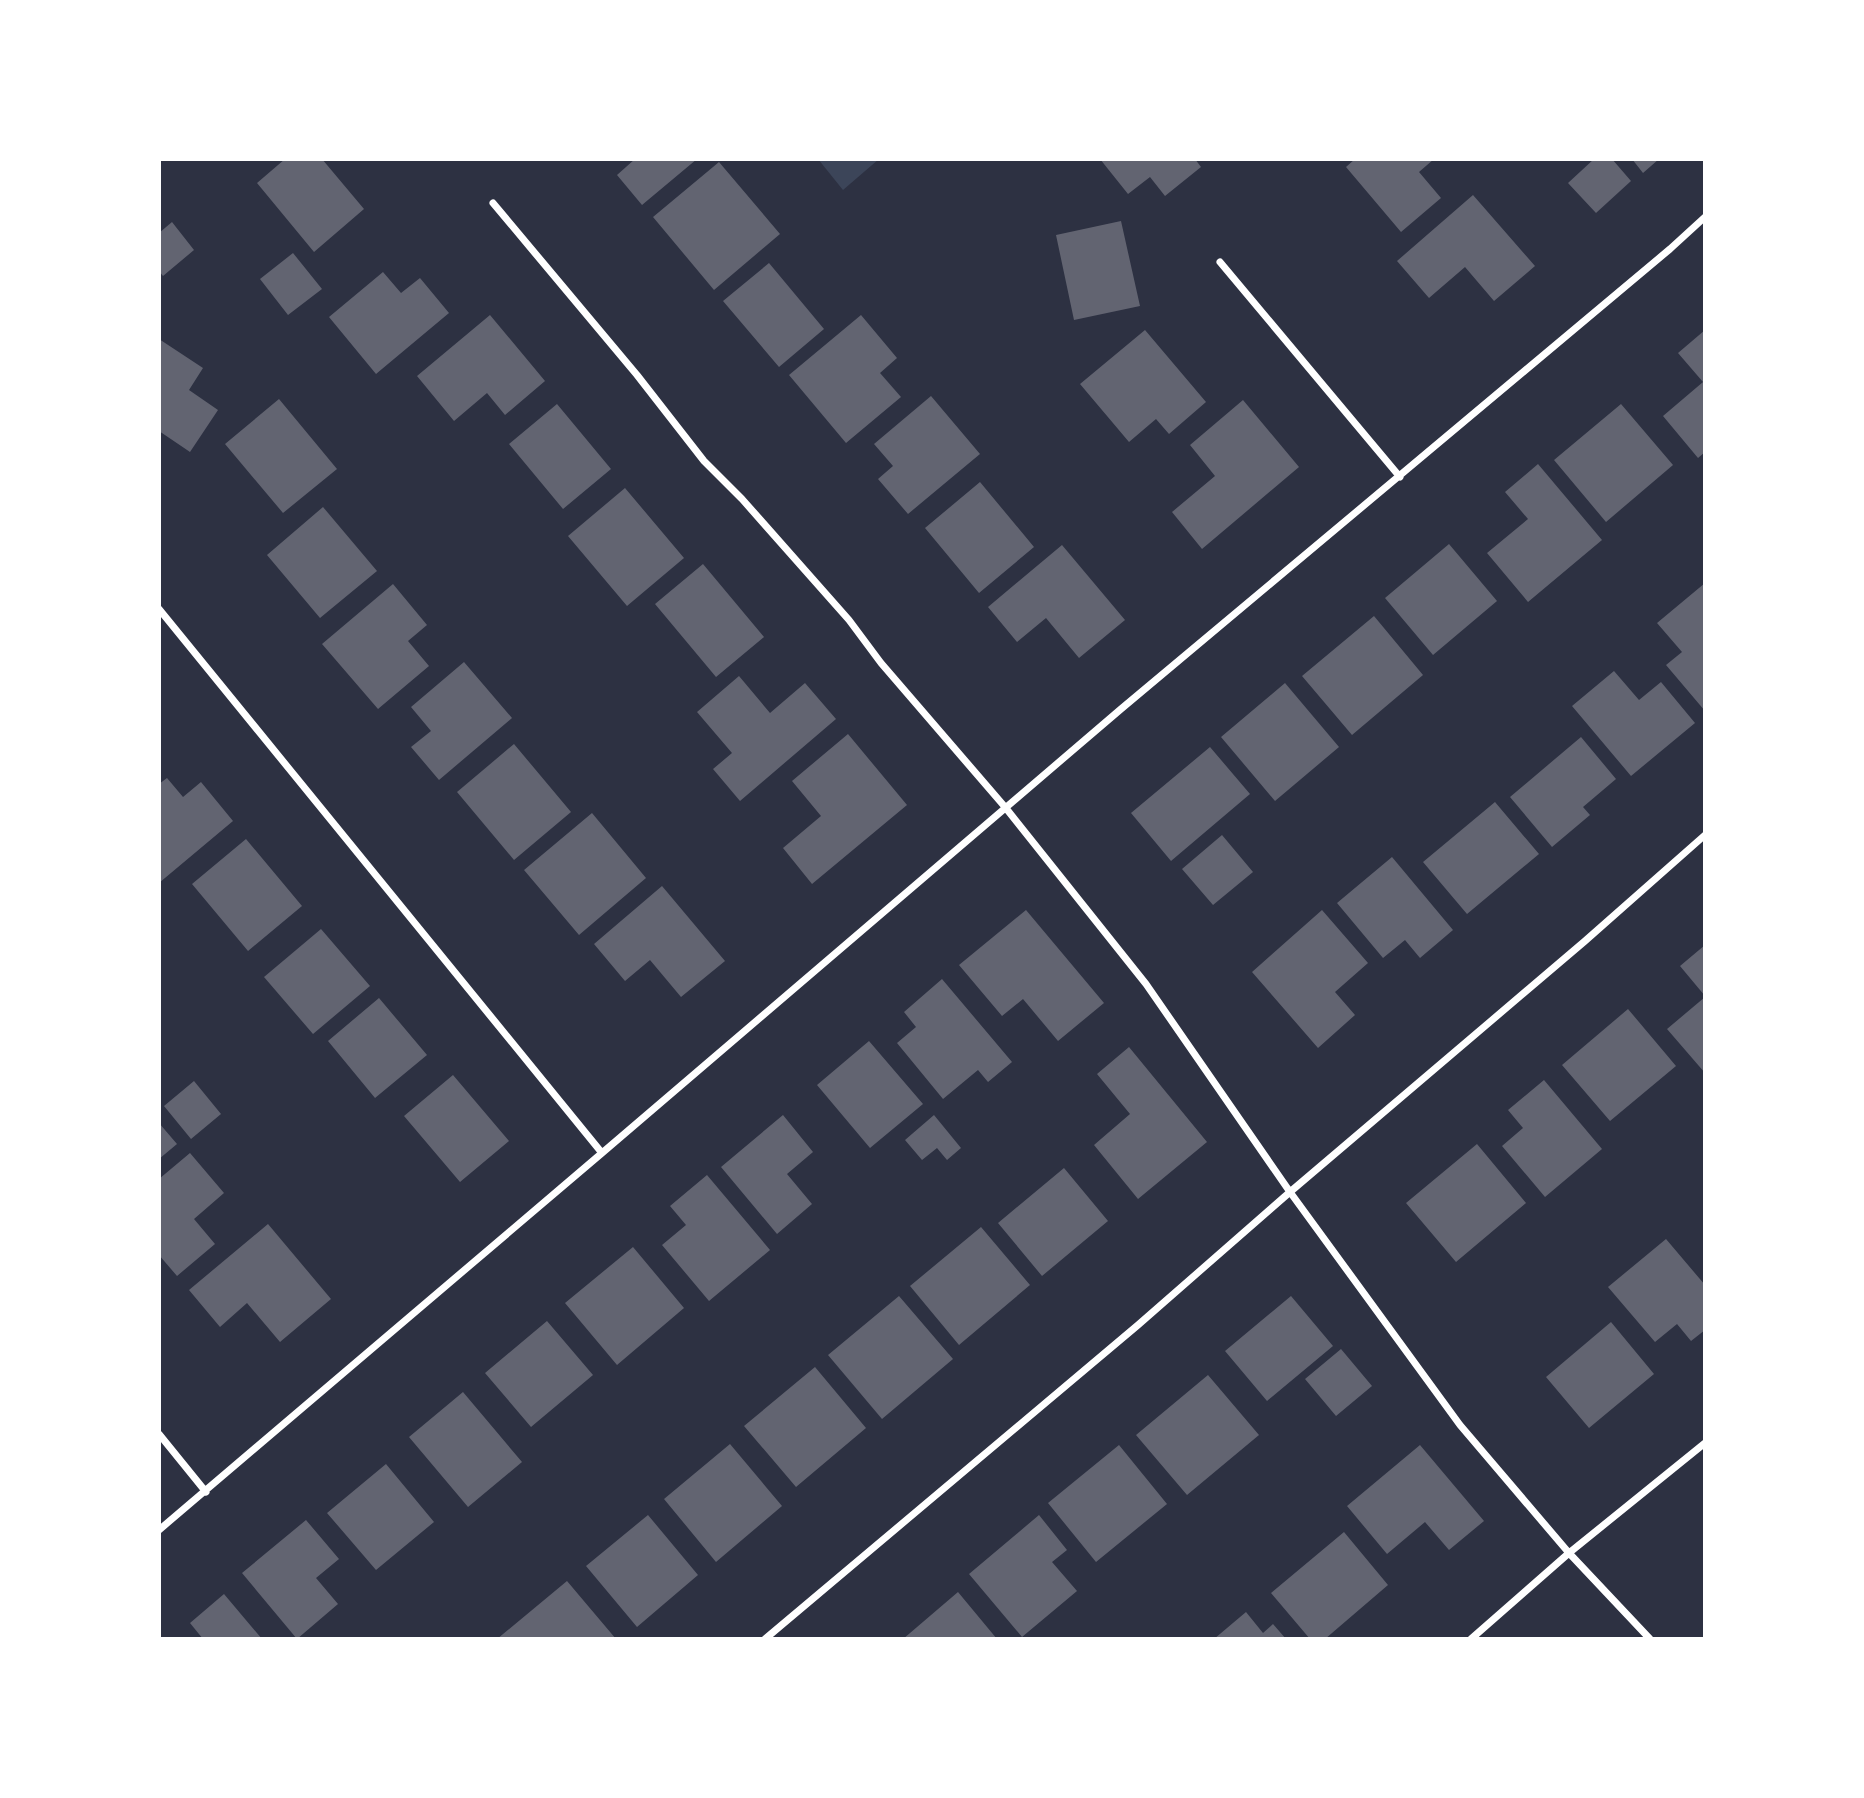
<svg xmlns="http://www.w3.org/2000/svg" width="1864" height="1798" font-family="'Nunito Sans',sans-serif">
<rect width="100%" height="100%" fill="#2d3142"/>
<!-- green -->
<path fill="#3c4559" d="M818 159H879L843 190Z"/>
<!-- building -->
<path fill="#626471" d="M285 159H322L364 209 314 252 257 183Z
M635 159H697L642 205 617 175Z
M1100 159H1195L1201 167 1165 196 1150 177 1128 194Z
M1355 159H1434L1419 172 1441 198 1401 232 1346 167Z
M1594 159H1612L1631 181 1596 213 1568 183Z
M1632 159H1659L1643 173Z
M719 162 780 234 714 290 653 217Z
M1473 195 1535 266 1494 301 1465 267 1429 298 1397 261Z
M1121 221 1140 306 1074 320 1056 235Z
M172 222 194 250 163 276 159 271V233Z
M293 253 322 289 288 315 260 279Z
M769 263 824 329 779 367 723 301Z
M383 272 401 293 420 278 449 313 376 374 329 317Z
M490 315 545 381 505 415 487 393 454 421 417 376Z
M861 315 897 358 880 373 901 397 846 443 789 375Z
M1145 330 1206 402 1169 434 1156 419 1129 442 1080 384Z
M1705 330V452L1698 458 1663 416 1703 382 1678 353Z
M159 339 203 368 189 390 218 410 190 452 159 431Z
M931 396 980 454 908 514 878 479 893 466 874 444Z
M279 399 337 469 283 513 225 444Z
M1243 400 1299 467 1202 549 1172 512 1215 476 1190 445Z
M557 404 611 469 563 509 509 444Z
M1621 404 1673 465 1606 522 1554 460Z
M1538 464 1602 540 1528 602 1487 553 1528 519 1505 492Z
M980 482 1034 547 979 593 925 528Z
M625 488 684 558 627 606 568 536Z
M323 507 377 571 320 618 267 555Z
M1449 544 1497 601 1433 655 1385 598Z
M1062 545 1125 620 1079 658 1046 618 1017 642 988 607Z
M703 564 764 637 716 677 655 604Z
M1705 583V711L1666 665 1682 652 1657 623Z
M393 584 427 625 408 641 429 666 378 709 322 644Z
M1374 616 1423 675 1352 735 1302 676Z
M464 662 512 718 439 780 411 747 431 731 411 707Z
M1614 671 1639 700 1661 682 1695 723 1631 776 1572 706Z
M739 676 770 713 805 683 836 719 740 801 713 769 732 753 697 712Z
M1285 683 1339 747 1275 801 1221 737Z
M848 734 907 805 812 884 783 848 821 816 792 781Z
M1581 737 1616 779 1583 807 1590 815 1552 847 1510 797Z
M514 744 571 812 514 860 457 792Z
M1210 747 1250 794 1171 861 1131 813Z
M167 778 183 797 201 782 233 821 159 883V784Z
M1495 802 1539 854 1467 914 1423 862Z
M592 813 646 878 579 935 524 870Z
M1222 835 1253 872 1213 905 1182 869Z
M246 839 302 906 248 951 192 884Z
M1392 857 1453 930 1420 958 1405 940 1383 958 1337 903Z
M662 886 725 961 681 997 650 960 625 981 594 944Z
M1026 910 1104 1003 1058 1041 1023 999 1002 1016 959 965Z
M1322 910 1368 963 1335 992 1355 1015 1318 1048 1252 972Z
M321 929 370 986 313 1034 264 977Z
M1705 945V996L1680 966Z
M942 979 1012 1062 988 1082 978 1070 943 1099 897 1043 916 1027 904 1012Z
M1705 997V1073L1667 1029Z
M379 998 427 1055 375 1098 328 1041Z
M1628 1009 1676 1066 1610 1121 1562 1065Z
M869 1041 923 1104 870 1148 817 1085Z
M1129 1047 1207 1142 1138 1199 1094 1145 1130 1114 1097 1074Z
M453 1075 509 1141 460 1182 404 1116Z
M1544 1080 1602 1149 1545 1197 1502 1146 1523 1128 1508 1110Z
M194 1081 221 1114 191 1139 164 1106Z
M783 1115 813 1152 787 1174 812 1204 777 1234 721 1167Z
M934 1115 961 1148 947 1160 937 1148 922 1160 905 1140Z
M159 1123 177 1144 159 1159Z
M1477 1144 1526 1203 1456 1262 1406 1203Z
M190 1153 224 1193 194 1219 215 1244 177 1276 159 1255V1179Z
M1064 1168 1108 1221 1042 1276 998 1223Z
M707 1175 770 1250 709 1301 662 1245 686 1225 670 1206Z
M268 1224 331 1299 280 1342 247 1303 220 1327 189 1290Z
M981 1227 1030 1285 959 1345 910 1286Z
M1666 1239 1705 1285V1330L1691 1341 1677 1324 1655 1342 1608 1287Z
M633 1247 684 1308 617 1365 565 1303Z
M899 1296 953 1359 882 1419 828 1355Z
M1291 1296 1333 1346 1267 1401 1225 1351Z
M547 1321 593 1375 531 1427 485 1373Z
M1611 1322 1654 1374 1589 1428 1546 1377Z
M1341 1349 1372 1386 1336 1416 1305 1379Z
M815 1367 866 1428 796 1487 744 1426Z
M1208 1375 1259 1435 1187 1495 1136 1435Z
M463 1392 522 1462 468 1507 409 1437Z
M730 1444 782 1506 716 1562 664 1499Z
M1119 1445 1167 1504 1096 1562 1048 1503Z
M1420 1445 1484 1521 1449 1550 1425 1522 1387 1554 1347 1506Z
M386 1464 434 1522 376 1570 327 1513Z
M648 1515 698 1575 637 1627 586 1566Z
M1039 1515 1067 1550 1052 1562 1077 1591 1022 1637 969 1574Z
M306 1520 339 1559 316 1578 338 1604 297 1639 242 1573Z
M1344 1532 1388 1585 1325 1639H1310L1271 1593Z
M567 1581 616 1639H497Z
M958 1592 997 1639H903Z
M224 1594 262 1639H203L190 1623Z
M1246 1612 1263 1633 1273 1624 1286 1639H1214Z"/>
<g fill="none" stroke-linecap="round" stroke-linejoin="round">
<!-- minor -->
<path stroke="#fff" stroke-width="7" d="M493 203 637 375 704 461 742 499 849 620 881 663 1005 807 1146 984 1290 1192 1460 1425 1569 1553 1650 1639
M1220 262 1400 477
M159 609 602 1153
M159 1434 206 1492
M159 1530 602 1153 1121 709 1670 249 1705 217
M765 1639 1138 1325 1290 1192 1585 941 1705 835
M1471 1639 1569 1553 1705 1443"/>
</g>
<!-- border -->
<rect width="1864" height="1798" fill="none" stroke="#ffffff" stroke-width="322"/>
</svg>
